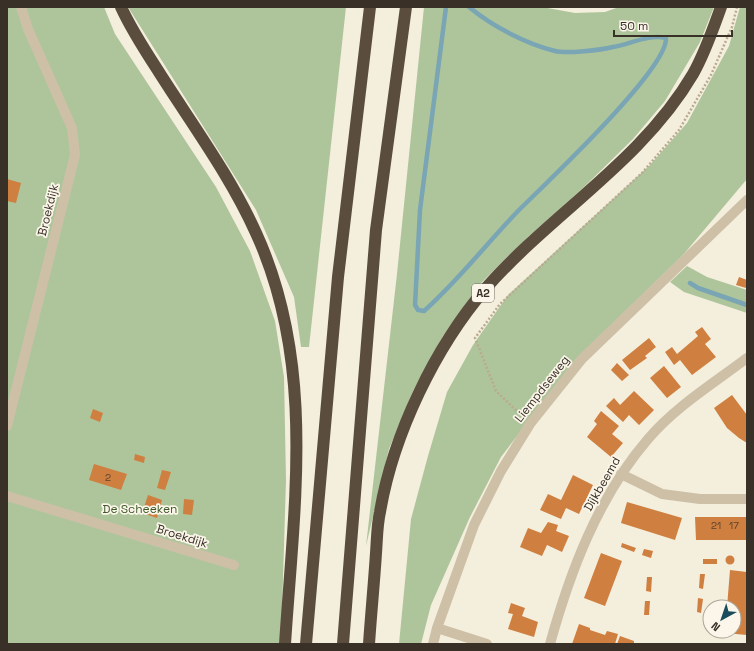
<svg xmlns="http://www.w3.org/2000/svg" width="754" height="651" font-family="'Space Grotesk',sans-serif">
<rect width="100%" height="100%" fill="#f4eedc"/>
<!-- green -->
<path fill="#aec59b" d="M7 7H104L115 34 216 187 250 251 275 321 284 377 286 480 281 644H7Z
M128 7H346L309 347H301L294 297 256 210Z
M424 7H542L575 13 605 12 619 7H714L700 42 665 101 633 139 582 189 529 236 480 284 443 336 413 391 389 449 366 546 397 274Z
M740 7H747V179L683 255 576 359 501 457 470 517 431 605 421 644H399L411 519 428 456 447 392 473 345 508 295 650 165 687 123 729 46Z
M687 266 707 277 747 290V313L684 292 670 282Z"/>
<g fill="none" stroke-linecap="round" stroke-linejoin="round">
<!-- stream -->
<path stroke="#79a5b4" stroke-width="4.5" d="M446 7 420 210 415 305 418 310 424 311C458 281 486 244 518 211 544 185 668 69 666 38 648 34 631 44 613 47 601 50 567 54 555 51 526 44 492 26 469 7
M690 283 698 288 747 305"/>
</g>
<!-- building -->
<path fill="#cf7f3f" d="M7 179 21 183 16 203 7 201Z
M739 277 747 280 746 288 736 285Z
M702 327 711 339 705 344 716 357 692 375 680 360 674 365 665 352 672 347 677 354 698 336 695 332Z
M649 338 656 347 645 356 647 358 630 370 622 360Z
M617 363 629 375 622 381 611 370Z
M664 366 681 387 667 398 650 378Z
M634 391 654 410 639 425 629 415 623 422 606 406 614 398 620 405Z
M732 395 747 415V443L739 438 727 428 714 408Z
M93 409 103 413 100 422 90 418Z
M601 411 619 426 612 434 623 443 611 457 587 437 597 424 594 421Z
M135 454 145 457 144 463 134 460Z
M94 464 127 474 121 490 89 480Z
M162 470 171 472 165 490 157 488Z
M573 475 593 485 579 514 566 508 561 519 540 510 548 494 561 500Z
M148 495 162 500 157 518 142 513Z
M184 499 194 500 192 515 183 514Z
M627 502 682 518 675 540 621 523Z
M695 517H747V540H696Z
M548 522 558 525 556 531 569 536 562 552 547 545 542 556 520 547 528 528 541 533Z
M622 543 636 548 634 552 621 547Z
M644 549 653 551 651 558 642 555Z
M601 553 622 561 605 606 584 598Z
M725.5 560a4.5 4.5 0 1 1 9 0a4.5 4.5 0 1 1-9 0Z
M703 559H717V564H703Z
M730 570 747 572V635L725 633V631H734V607H727Z
M700 574H705L703 589 699 588Z
M647 577H652L651 592 646 591Z
M698 598 703 599 701 613 697 612Z
M645 601H650L649 615H644Z
M511 603 525 608 522 616 538 622 534 637 508 629 513 614 508 613Z
M579 624 590 628V630L605 635 607 631 618 634 615 644H572Z
M620 636 634 641V644H617Z"/>
<g fill="none" stroke-linecap="round" stroke-linejoin="round">
<!-- path -->
<path stroke="#b9aa91" stroke-width="2.5" stroke-dasharray="2 2" stroke-linecap="butt" d="M522 416 496 391 475 338 500 304 642 173 679 130 711 75 732 27 737 7"/>
<!-- minor -->
<path stroke="#cdc0a7" stroke-width="10" d="M7 426 75 155 72 128 28 29 21 7
M621 474 662 494 700 499H747
M7 496 234 565
M437 628 487 644
M433 644 437 628 474 525 501 471 530 424 582 359 747 200
M550 644C570 572 598 497 648 439 675 407 714 383 747 358"/>
<!-- highway -->
<path stroke="#5b4d3e" stroke-width="12" d="M121 7C131 29 144 49 157 69 191 123 230 175 256 233 316 364 294 505 285 644
M306 644 338 277 370 7
M343 644 376 230 406 7
M369 644C371 614 374 584 376 553 377 540 377 525 380 512 393 435 435 347 486 288 552 213 642 161 693 74 705 53 713 29 721 7"/>
</g>
<g text-anchor="middle" dominant-baseline="central" stroke-width="3.5" stroke-linejoin="round" paint-order="stroke">
<!-- number labels -->
<g font-size="10" fill="#5e442e">
<text x="108" y="477">2</text>
<text x="716" y="525">21</text>
<text x="734" y="525">17</text>
</g>
<!-- shield labels -->
<rect fill="#fbf6e9" stroke="#736c62" stroke-width="1" x="472" y="284" width="22" height="18" rx="3"/>
<g font-size="11" font-weight="bold" fill="#393128">
<text x="483" y="293">A2</text>
</g>
<!-- street labels -->
<g font-size="12" fill="#393128" stroke="#fbf6e9">
<text transform="translate(48 210) rotate(-76)">Broekdijk</text>
<text transform="translate(542 389) rotate(-52)">Liempdseweg</text>
<text transform="translate(602 484) rotate(-60)">Dijkbeemd</text>
<text transform="translate(182 536) rotate(17)">Broekdijk</text>
</g>
<!-- park labels -->
<g font-size="12" fill="#3e5a2a" stroke="#fbf6e9">
<text x="140" y="509">De Scheeken</text>
</g>
</g>
<!-- border -->
<rect width="754" height="651" fill="none" stroke="#393128" stroke-width="16"/>
<!-- north arrow -->
<g transform="translate(722 619) rotate(220)"><circle r="19" fill="#fbf6e9" stroke="#ada79c"/>
<path d="M0-3L7 15L0 10L-7 15Z" fill="#1a4c5e"/>
<text y="-6" font-size="11" font-weight="bold" text-anchor="middle" fill="#393128">N</text>
</g>
<!-- scale -->
<path d="M614 30v6h118v-6" fill="none" stroke="#393128" stroke-width="2"/>
<text x="620" y="30" font-size="12" fill="#393128" stroke="#fbf6e9" stroke-width="3" paint-order="stroke">50 m</text>
</svg>
